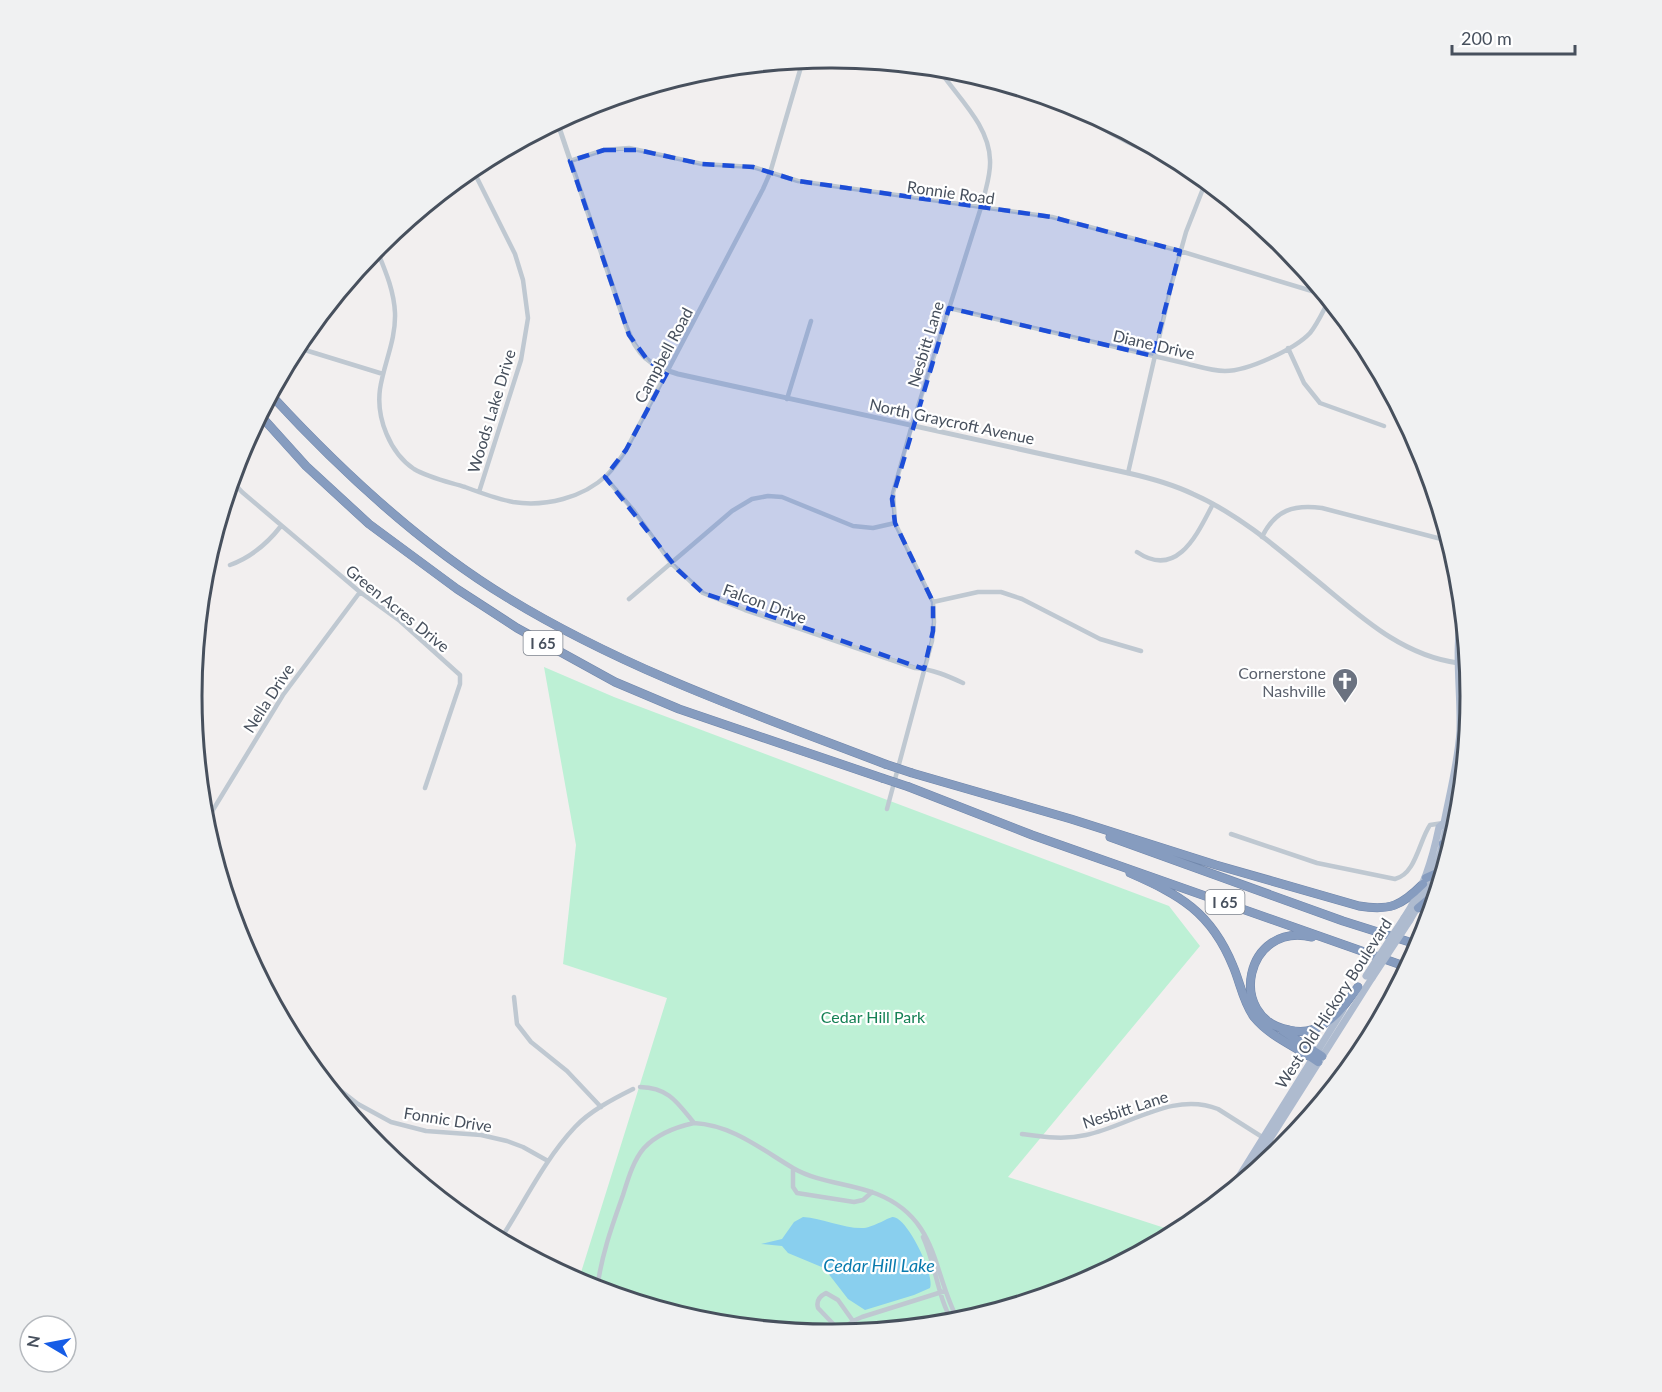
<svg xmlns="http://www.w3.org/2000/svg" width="1662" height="1392" font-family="Lato,sans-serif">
<rect width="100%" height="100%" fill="#f2efef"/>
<!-- green -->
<path fill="#bdf0d5" d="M544 667 614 697 1169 906 1200 946 1008 1177 1177 1232 1075 1286 955 1323 831 1335 706 1323 586 1286 578 1282 667 998 563 964 576 845Z"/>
<!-- water -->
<path fill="#89cfee" d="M803 1217C823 1218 844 1229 864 1228 874 1227 889 1217 893 1217 907 1217 935 1275 930 1288L914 1295 865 1310 848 1299 824 1268 788 1253 782 1246 761 1244 782 1239 794 1222Z"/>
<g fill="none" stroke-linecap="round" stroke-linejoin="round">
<!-- motorway casing -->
<g stroke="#7187ab" stroke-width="9">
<path id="motorway" d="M271 395C341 471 419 544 508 598 626 670 757 715 885 764
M260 415 306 466 369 524 457 589 517 628 615 682 679 709 882 778
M912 773 1071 819 1216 865 1359 906C1390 911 1401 906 1423 884
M909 787 1032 835 1407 967
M1110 837 1343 921 1419 945
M1443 844 1446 859
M1130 873C1180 895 1211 912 1233 966 1240 982 1243 1002 1254 1017 1270 1037 1297 1047 1318 1062
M1426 878 1435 874 1441 876
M1418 908 1436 893
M1312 937C1245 921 1226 1019 1289 1030 1301 1033 1314 1031 1324 1024 1339 1015 1348 1000 1358 987
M1283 1031 1322 1056"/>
</g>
<!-- minor -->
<path stroke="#bfc8d1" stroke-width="4.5" d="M1071 104C1104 135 1149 153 1190 168
M570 161 604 150 629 148 702 164 753 167 798 181 1052 217 1180 251 1325 295
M472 168 515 254 523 280 528 318 521 360 479 492
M376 248C385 270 394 290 395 313 396 340 384 363 380 389 376 418 390 453 414 469 429 478 449 482 465 487 481 493 497 499 513 502 545 507 583 498 607 475 614 468 620 459 626 450L763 189 770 173 803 60
M949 308 1188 364C1200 367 1213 371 1225 371 1248 371 1295 349 1310 333 1318 323 1323 311 1329 300
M298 345 305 350 383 374
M1288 348 1304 383 1320 403 1384 426
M787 399 811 321
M1128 473 1171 286 1186 232 1206 181
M605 477 634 511 671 563 703 593 745 610 915 668C932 669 948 676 963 683
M232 481 242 492 360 592 400 621 460 675V684L425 788
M1262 537C1275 510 1294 504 1322 508L1449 541
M1137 552C1178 580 1198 532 1213 504
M230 565C252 557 267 544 281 526
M629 599 732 511 752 499 768 496 782 497 853 526 873 528 895 523
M933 602 978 592H1001L1022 599 1100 639 1141 651
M887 809 932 641 934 622 933 602 895 523 893 493 910 432 983 201C986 187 991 174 990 160 989 124 956 96 938 68
M205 823 283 695 360 592
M1231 834 1317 863 1395 879C1416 874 1419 841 1430 825L1443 823
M514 997 517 1024 531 1042 567 1071 601 1107
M318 1073 358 1104 391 1122 426 1131 481 1135 507 1141 523 1147 548 1161
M640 1087C669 1088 677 1102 694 1123 732 1125 761 1149 793 1168V1187L797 1193 854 1202 863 1200 872 1192
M1022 1134C1044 1137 1064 1140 1086 1135 1129 1126 1173 1091 1218 1109L1281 1149
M793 1168C819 1183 849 1183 877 1194 940 1219 932 1274 959 1322
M923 1237C936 1265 937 1296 953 1323
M500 1240C524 1203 544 1160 575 1127 590 1111 613 1099 633 1089
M597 1290C601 1256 612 1226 623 1195 628 1179 633 1161 644 1148 657 1134 676 1127 694 1123
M840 1331 818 1308C816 1301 820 1296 826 1293L838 1300 853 1321
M836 1334 853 1321 862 1317 945 1291"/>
<!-- tertiary -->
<path stroke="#bfc8d1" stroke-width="5" d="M557 121 626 326C637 355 649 366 678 374L1128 473C1150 478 1172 484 1193 494 1236 513 1274 545 1310 575 1355 611 1398 655 1458 663"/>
<!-- secondary -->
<path stroke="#c1cad8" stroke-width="6" d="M1458 663 1467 666"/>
<!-- primary -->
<path stroke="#aebbcf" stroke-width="7" d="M1404 918C1423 889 1432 861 1439 827L1444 823C1450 792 1458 762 1460 731 1461 690 1454 650 1462 610
M1410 920C1429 889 1439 864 1446 829L1444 823
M1244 1180 1372 978
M1230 1191 1343 1010"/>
<!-- motorway -->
<use href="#motorway" stroke="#869cbf" stroke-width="8"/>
<!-- motorway-bridge casing -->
<g stroke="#7187ab" stroke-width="9" stroke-linecap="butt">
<path id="motorway-bridge" d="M885 764 912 773
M882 778 909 787"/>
</g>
<!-- primary-bridge -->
<path stroke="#aebbcf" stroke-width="7" d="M1366 976 1404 918
M1372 978 1410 920"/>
<!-- motorway-bridge -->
<use href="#motorway-bridge" stroke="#869cbf" stroke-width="8"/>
</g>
<!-- marked area -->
<path fill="#1d4ed8" fill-opacity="0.2" stroke="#1d4ed8" stroke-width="4.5" stroke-dasharray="12 8" stroke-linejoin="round" d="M604 150H638L702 164 753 167 798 181 1052 217 1180 251 1153 356 949 308 892 499 895 523 933 602V631L924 669 703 593 678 570 605 477 626 450 668 371 649 362 629 335 570 161Z"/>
<!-- icons -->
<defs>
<g id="church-pin" transform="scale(1.35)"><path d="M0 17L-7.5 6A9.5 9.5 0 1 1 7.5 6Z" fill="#6b7280" stroke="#fff"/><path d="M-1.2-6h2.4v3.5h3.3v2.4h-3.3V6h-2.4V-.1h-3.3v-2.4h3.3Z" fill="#fff"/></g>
</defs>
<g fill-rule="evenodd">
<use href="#church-pin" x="1345" y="681"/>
</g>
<g text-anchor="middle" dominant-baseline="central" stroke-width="4.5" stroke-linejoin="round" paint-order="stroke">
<!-- shield labels -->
<g fill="#fff" stroke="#7e848e" stroke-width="1.5">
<rect x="523.5" y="631" width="39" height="24" rx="4.5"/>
<rect x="1205.5" y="890" width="39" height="24" rx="4.5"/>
</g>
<g font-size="15" font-weight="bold" fill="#47505d">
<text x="543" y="643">I 65</text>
<text x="1225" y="902">I 65</text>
</g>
<!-- street labels -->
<g font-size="16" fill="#47505d" stroke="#fff">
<text transform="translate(951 192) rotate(8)">Ronnie Road</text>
<text transform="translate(925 344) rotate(-73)">Nesbitt Lane</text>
<text transform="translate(1154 344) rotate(13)">Diane Drive</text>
<text transform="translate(663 355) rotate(-62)">Campbell Road</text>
<text transform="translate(491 411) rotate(-73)">Woods Lake Drive</text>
<text transform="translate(952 421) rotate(12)">North Graycroft Avenue</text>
<text transform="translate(765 603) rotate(20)">Falcon Drive</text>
<text transform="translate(398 608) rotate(39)">Green Acres Drive</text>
<text transform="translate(268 698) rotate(-57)">Nella Drive</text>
<text transform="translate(1333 1003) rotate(-57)">West Old Hickory Boulevard</text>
<text transform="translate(1125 1109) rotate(-18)">Nesbitt Lane</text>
<text transform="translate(448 1119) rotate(9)">Fonnic Drive</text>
</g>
<!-- worship labels -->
<g font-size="16" fill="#5b616d" stroke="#fff" text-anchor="end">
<text x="1326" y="672">Cornerstone<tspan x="1326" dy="18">Nashville</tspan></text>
</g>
<!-- park labels -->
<g font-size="16" fill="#158155" stroke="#fff">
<text x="873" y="1016">Cedar Hill Park</text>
</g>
<!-- water labels -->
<g font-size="18" font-style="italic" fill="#097bae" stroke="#fff">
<text x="879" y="1265">Cedar Hill Lake</text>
</g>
</g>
<!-- crop -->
<path d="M0 0H1662V1392H0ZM830 68H832A628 628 0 0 1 1460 696V696A628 628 0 0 1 832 1324H830A628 628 0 0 1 202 696V696A628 628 0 0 1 830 68Z" fill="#f0f1f2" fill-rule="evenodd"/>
<path fill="none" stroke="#47505d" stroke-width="3" d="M830 68H832A628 628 0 0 1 1460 696V696A628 628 0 0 1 832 1324H830A628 628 0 0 1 202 696V696A628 628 0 0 1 830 68Z"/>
<!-- north arrow -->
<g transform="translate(48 1344) rotate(280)"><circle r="28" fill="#ffffff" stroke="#b5b9be" stroke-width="1.5"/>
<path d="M0-4.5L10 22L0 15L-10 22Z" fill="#155ce6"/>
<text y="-9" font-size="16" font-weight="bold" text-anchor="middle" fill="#47505d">N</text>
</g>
<!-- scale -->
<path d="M1452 45v9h123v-9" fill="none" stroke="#47505d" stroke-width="3"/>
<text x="1461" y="45" font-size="18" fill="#47505d" stroke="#ffffff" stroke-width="4.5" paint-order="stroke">200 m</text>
</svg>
